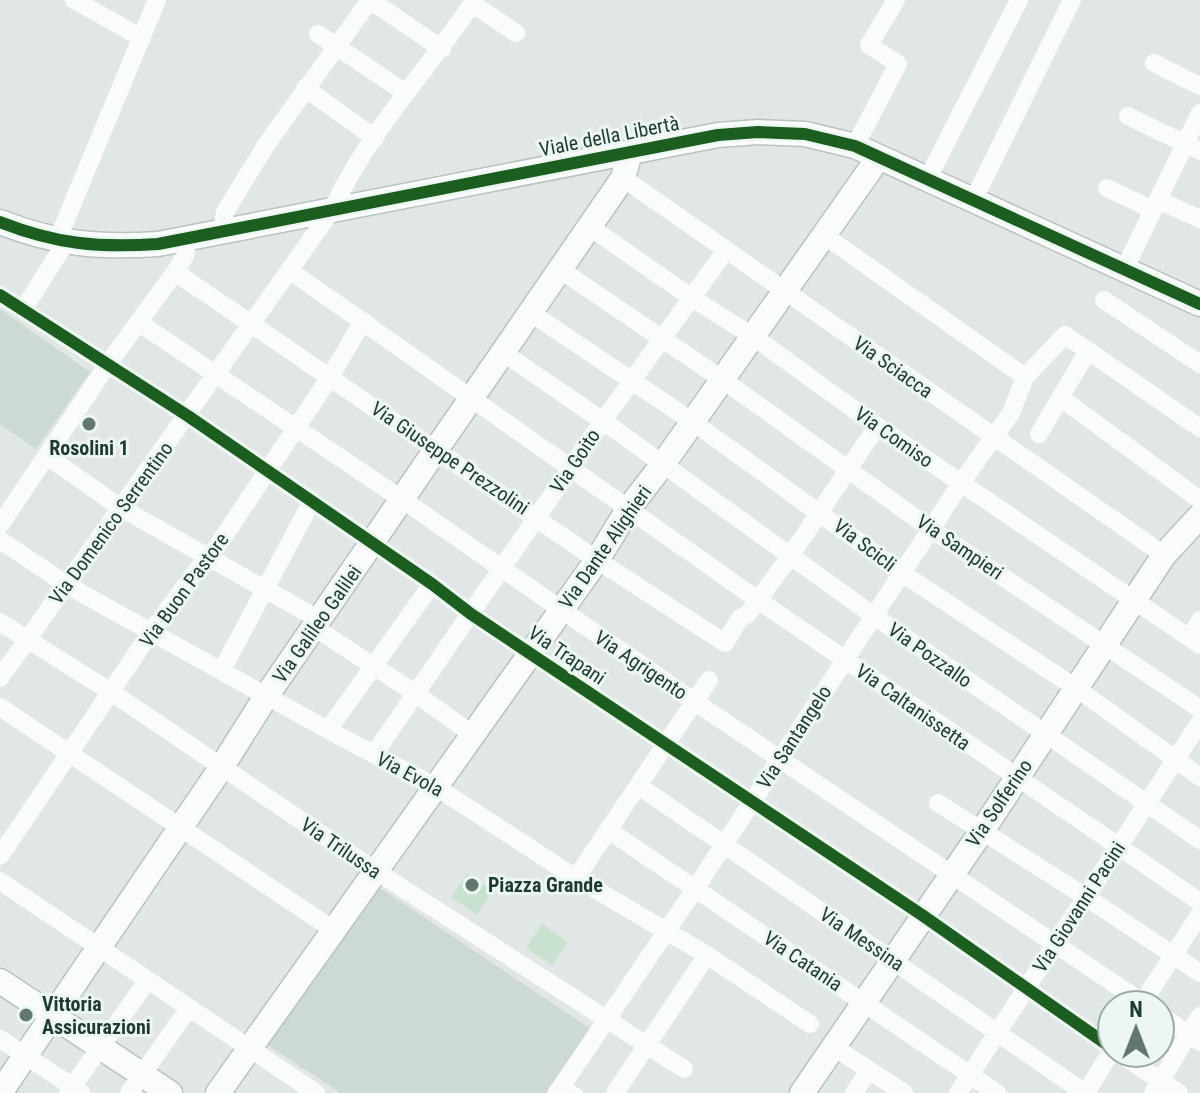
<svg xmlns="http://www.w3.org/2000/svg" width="1200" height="1093" font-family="'Roboto Condensed',sans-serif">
<rect width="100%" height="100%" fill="#e0e7e4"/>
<!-- built -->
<path fill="#cdd9d3" d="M0 309 90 372 36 449 0 424Z
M380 888 591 1029 545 1093H341L266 1044Z"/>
<!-- green -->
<path fill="#c8e2cf" d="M467 874 493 891 477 915 451 897Z
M542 924 568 942 552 965 526 948Z"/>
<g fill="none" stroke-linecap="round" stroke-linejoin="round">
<!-- secondary casing -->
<g stroke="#b9c4bf" stroke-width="27">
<path id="secondary" d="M0 222C56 244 98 248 158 244L718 135 758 132 805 134 855 146 1200 304
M0 981 170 1093
M0 1093 221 768 267 695 623 178 630 153
M218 1093 597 560 629 508 663 464 879 157
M802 1093 982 831 1164 555 1200 516"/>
</g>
<!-- lane -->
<path stroke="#fafbfb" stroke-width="9" d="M564 1084 578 1093"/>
<!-- street -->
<path stroke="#fafbfb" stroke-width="18" d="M74 0 142 38
M370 0 442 49
M473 4 516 33
M318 34 406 93
M1154 63 1200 86
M305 88 375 138
M1128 116 1200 151
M855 146 898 64 869 45 896 0
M623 178 1164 555
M927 180 1019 0
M1107 188 1153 210
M1158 200 1200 219
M973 201 1072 0
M590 227 692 298 754 337 877 426 1200 645
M222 231 225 212 266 145 370 0
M825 236 1025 377
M57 241 157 0
M289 270 758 600 1200 902
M561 270 723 380 931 529 1200 709
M1124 270 1200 113
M175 272 597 560 725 643 740 618 747 615 791 555 877 426
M0 295 188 416 432 584 471 614 922 915 1112 1048
M1104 300 1200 364
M23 310 66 242
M531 313 693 422 902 573 1076 688 1200 777
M138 322 403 500 695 702 1146 1005
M502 352 603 421 874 616 1200 840
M1061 398 1200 500
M1039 434 1087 352
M47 456 121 508 320 620
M0 525 108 364 175 272 185 256 188 238
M0 540 67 585 151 632 328 730 436 787 576 878 707 955 810 1024
M0 622 111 692 376 871 684 1069
M315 628 415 693 473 735
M1195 629 1200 620
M222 670 312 501
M0 678 332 210C367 134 428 69 475 0
M0 707 334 930
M328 730 432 584
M374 754 603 421 726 250
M639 786 1085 1093
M938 803 1086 897 1200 973
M608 830 997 1093
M0 856 151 632 206 558 216 548 330 377 363 321
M576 878 709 680
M0 881 316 1093
M1141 1005 1200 914
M1160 1015 1200 1042
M0 1039 81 1092
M834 1047 904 1093
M1119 1053 1179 1093
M68 1093 147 981
M129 1093 189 1008
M557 1093 695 889 961 483 1011 413 1025 377 1065 335 1200 428
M615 1093 707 955
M854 1093 869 1070
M958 1093 1200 722
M1086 1093 1112 1050
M1153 1093 1200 1016"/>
<!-- secondary -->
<use href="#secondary" stroke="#fafbfb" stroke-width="24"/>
<!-- cycleway casing -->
<g stroke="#edf7f2" stroke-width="17">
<path id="cycleway" d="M0 222C56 244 98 248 158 244L718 135 758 132 805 134 855 146 1200 304
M0 295 188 416 432 584 471 614 922 915 1112 1048"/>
</g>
<!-- cycleway -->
<use href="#cycleway" stroke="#1b5e20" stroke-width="12"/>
</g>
<!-- markers -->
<g fill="#627770" stroke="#edf7f2" stroke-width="3">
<circle cx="89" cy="424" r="8"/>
<circle cx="472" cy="885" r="8"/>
<circle cx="26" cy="1015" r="8"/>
</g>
<g text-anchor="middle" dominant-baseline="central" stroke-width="6" stroke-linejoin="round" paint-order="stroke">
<!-- street labels -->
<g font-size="20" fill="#1e3a31" stroke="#edf7f2">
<text transform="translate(609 136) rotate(-11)">Viale della Libertà</text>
<text transform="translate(893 367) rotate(35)">Via Sciacca</text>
<text transform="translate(894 437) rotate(35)">Via Comiso</text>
<text transform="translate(450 458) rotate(34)">Via Giuseppe Prezzolini</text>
<text transform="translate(575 461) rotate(-56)">Via Goito</text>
<text transform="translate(111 523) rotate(-54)">Via Domenico Serrentino</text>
<text transform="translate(865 545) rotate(37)">Via Scicli</text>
<text transform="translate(605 547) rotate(-55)">Via Dante Alighieri</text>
<text transform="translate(960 547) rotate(34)">Via Sampieri</text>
<text transform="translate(184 590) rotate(-54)">Via Buon Pastore</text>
<text transform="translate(317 624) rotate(-55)">Via Galileo Galilei</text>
<text transform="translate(567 655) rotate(34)">Via Trapani</text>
<text transform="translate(930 655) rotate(35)">Via Pozzallo</text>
<text transform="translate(641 665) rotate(34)">Via Agrigento</text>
<text transform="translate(913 707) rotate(35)">Via Caltanissetta</text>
<text transform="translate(794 737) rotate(-57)">Via Santangelo</text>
<text transform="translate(410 774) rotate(28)">Via Evola</text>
<text transform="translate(999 803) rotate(-56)">Via Solferino</text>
<text transform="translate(341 848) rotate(34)">Via Trilussa</text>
<text transform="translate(1079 907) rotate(-57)">Via Giovanni Pacini</text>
<text transform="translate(862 939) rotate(34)">Via Messina</text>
<text transform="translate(803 961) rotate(34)">Via Catania</text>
</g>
<!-- poi labels -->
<g font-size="20" font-weight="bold" fill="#1e3a31" stroke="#edf7f2" text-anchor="start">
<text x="89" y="448" text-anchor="middle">Rosolini 1</text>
<text x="488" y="885">Piazza Grande</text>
<text x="42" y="1004">Vittoria<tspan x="42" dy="23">Assicurazioni</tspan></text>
</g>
</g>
<!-- north arrow -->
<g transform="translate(1136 1029)"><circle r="38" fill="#edf7f2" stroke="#9aaba5" stroke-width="2"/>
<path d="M0-6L14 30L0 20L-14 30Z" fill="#627770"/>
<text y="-12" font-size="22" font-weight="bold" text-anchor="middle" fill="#1e3a31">N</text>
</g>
</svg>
